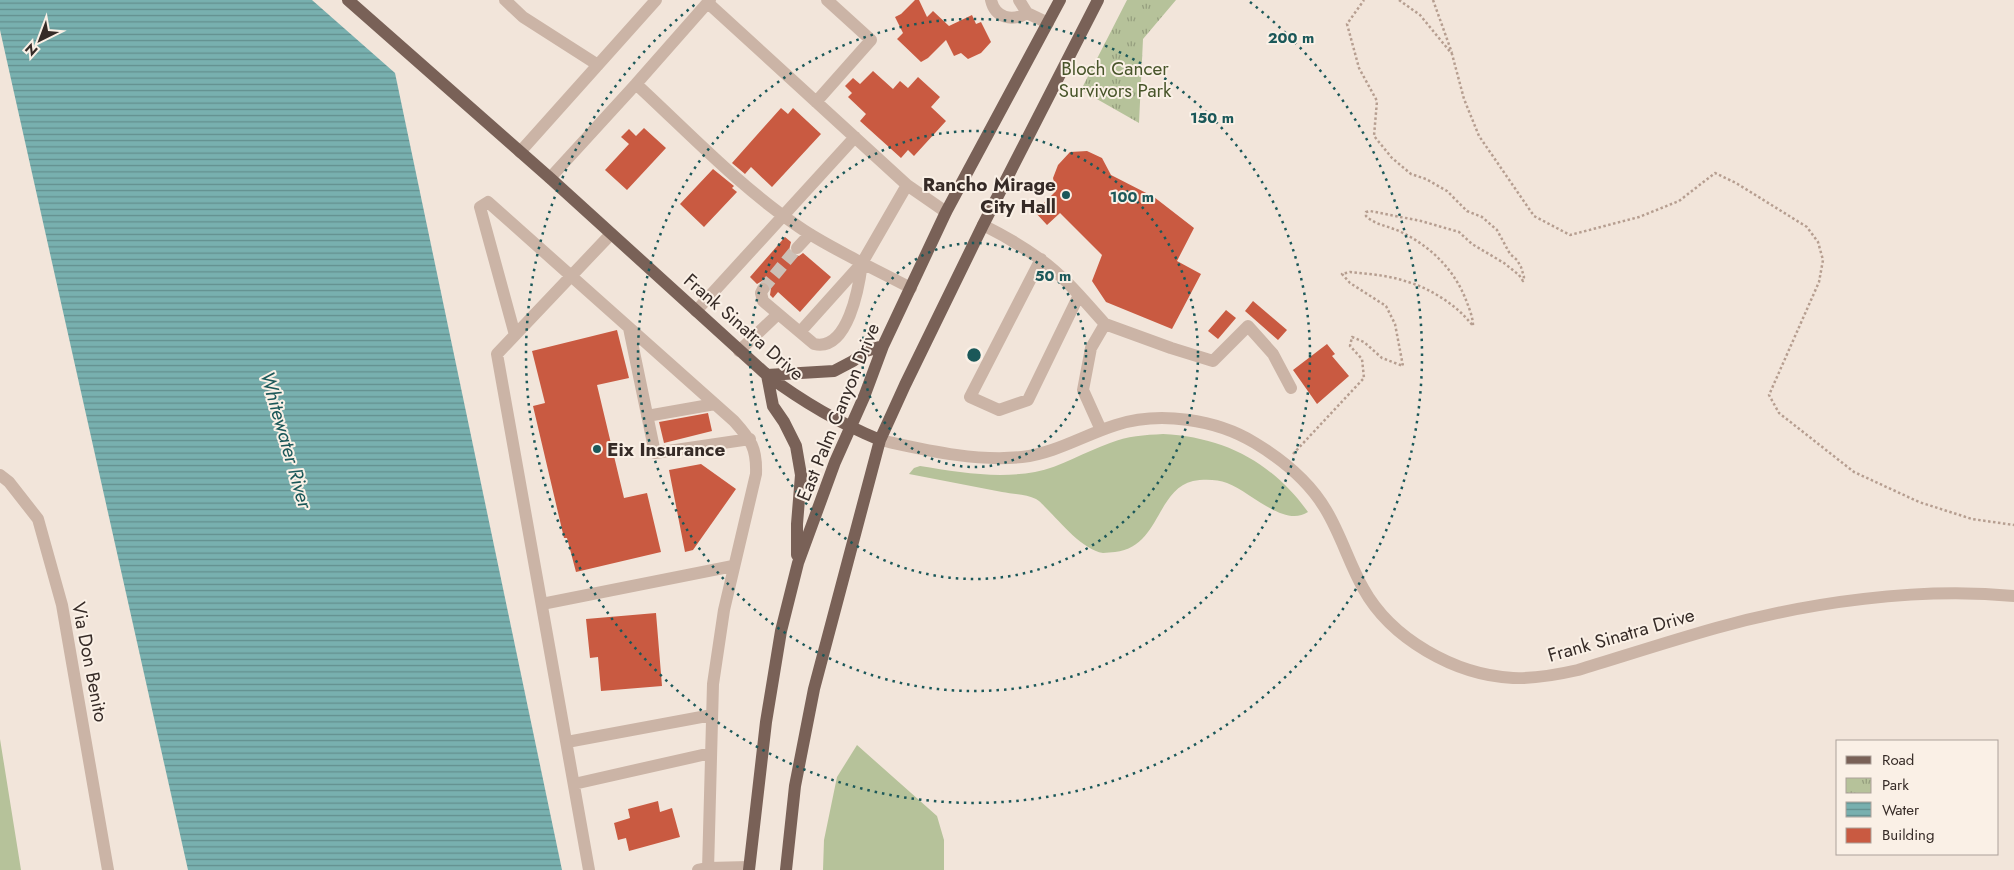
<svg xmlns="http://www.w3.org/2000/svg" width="2014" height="870" font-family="Jost,sans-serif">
<defs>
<pattern id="park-tufts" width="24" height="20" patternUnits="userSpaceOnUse" patternTransform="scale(1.25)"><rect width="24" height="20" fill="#b6c29a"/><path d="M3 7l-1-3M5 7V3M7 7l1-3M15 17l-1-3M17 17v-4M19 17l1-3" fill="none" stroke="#959e7e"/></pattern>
<pattern id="water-rules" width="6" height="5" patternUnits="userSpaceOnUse" patternTransform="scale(1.25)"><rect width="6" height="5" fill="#78b0af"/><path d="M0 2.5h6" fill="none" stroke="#638f8e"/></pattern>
</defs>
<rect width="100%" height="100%" fill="#f2e5da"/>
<!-- green -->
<path fill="#b6c29a" d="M1163 434C1224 437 1272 462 1308 512 1284 528 1251 492 1227 483 1217 479 1203 479 1193 481 1156 490 1160 547 1115 552 1111 552 1107 553 1103 553 1083 550 1061 523 1047 509 1044 506 1040 501 1036 499 1027 494 1012 494 1002 492 971 486 940 480 909 474L914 468 920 466C958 472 996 479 1035 472 1061 467 1084 452 1110 443 1127 436 1145 435 1163 434Z
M0 739 21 870H0Z
M857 745 937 816 944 840V870H823L824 840 837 777Z"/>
<!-- park -->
<path fill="url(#park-tufts)" d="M1127 0H1176L1143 39 1139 123 1081 90Z"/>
<!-- water -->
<path fill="url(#water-rules)" d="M0 0H312L395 73 562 870H188L0 30Z"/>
<!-- building -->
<path fill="#c95a41" d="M915 0H919L927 17 933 11 949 26 972 15 976 24 981 22 991 42 981 53 968 59 961 53 954 56 946 40 928 58 921 62 897 39 903 33 895 17 901 14Z
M873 71 893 89 900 81 908 88 918 77 940 97 931 107 946 121 914 156 908 150 901 158 860 121 866 114 848 97 852 93 845 86 853 78 860 84Z
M781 108 788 114 793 108 821 134 772 187 751 167 745 174 732 163Z
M644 128 666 148 627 190 605 170 629 144 621 137 629 129 636 136Z
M1087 151 1102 158 1111 175 1154 197 1194 228 1177 261 1201 274 1172 329 1106 302 1092 281 1102 255 1060 213 1047 225 1035 212 1056 191 1053 178 1058 165 1070 152Z
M713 169 734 186 732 188 737 192 704 227 680 204Z
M785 237 791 242 789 250 792 254 799 256 803 253 831 277 800 312 778 292 773 298 770 295 771 288 767 282 762 281 757 284 750 277Z
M1253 301 1287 330 1278 340 1245 311Z
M1226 310 1236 318 1218 339 1208 331Z
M617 330 629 378 597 385 624 498 647 493 661 552 576 572 567 538H564L533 406 545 403 532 351Z
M1327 344 1335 354 1332 356 1349 376 1317 404 1293 370Z
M708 413 712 431 664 443 659 422Z
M701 464 736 489 693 550 685 552 669 470Z
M656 613 662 686 601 691 598 657 590 658 586 619Z
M658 801 660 812 672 808 680 837 629 851 626 838 618 840 614 823 630 818 628 809Z"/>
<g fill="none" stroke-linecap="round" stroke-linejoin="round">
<!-- minor-tunnel -->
<path stroke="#ccc0b6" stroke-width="12" stroke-dasharray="12 6" stroke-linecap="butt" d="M763 289 797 248"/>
<!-- path -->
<path stroke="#b69e90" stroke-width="2.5" stroke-dasharray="2.5 2.5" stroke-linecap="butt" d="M1399 0 1420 15 1452 54 1464 99 1479 136 1534 216 1570 235 1639 217 1679 201 1715 173 1736 183 1807 227 1818 242 1823 260 1819 282 1769 395 1779 413 1854 472 1919 502 1972 519 2014 525
M1433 0 1452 53
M1293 454 1364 378 1362 359 1350 346 1352 337 1364 342 1382 358 1403 366 1395 324 1386 306 1350 283 1342 274 1350 272C1368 274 1387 275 1405 281 1430 288 1457 305 1473 326 1473 317 1469 308 1466 300 1454 269 1430 246 1401 232 1389 226 1375 225 1366 216V212L1370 211 1421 221 1459 232 1472 244 1504 263 1519 275 1523 281 1524 277 1521 267 1517 260 1510 254 1497 230 1482 217 1467 211 1447 191 1426 179 1411 174 1392 158 1374 136 1377 101 1359 68 1347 24 1364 0"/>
<!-- minor -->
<path stroke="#cbb4a6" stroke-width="12" d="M505 0 523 17 598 65
M991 0C995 18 1012 22 1027 13
M1019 0 1027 13 1048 23
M708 3 907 185 946 212
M636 84 710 0
M816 102 871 40 827 0
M520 152 656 0
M550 178 636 84C689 133 740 187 799 227 819 241 842 252 862 263
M907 185 862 263 911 288
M983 225C1003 235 1022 246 1040 259 1065 277 1085 302 1105 324L1091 348 1083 390 1101 430
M797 248 810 234
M1041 259 970 397 999 410 1028 400 1079 295
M763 289 761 293 763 301 814 344C848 352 859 287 862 263
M696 311 855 137
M1105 324 1171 348 1213 361 1248 326 1273 354 1291 388
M629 328 655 453 750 439
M800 332 862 263
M515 335 480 207 488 202 734 421C751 440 757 448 756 474L724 610 713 684 708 870
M739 351 778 314
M647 416 715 404
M880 440C926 450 975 462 1022 457 1056 453 1084 435 1116 425 1159 411 1216 419 1255 443 1283 460 1309 481 1326 510 1341 535 1349 563 1363 588 1391 639 1455 675 1513 678 1535 679 1556 675 1578 670 1624 656 1670 641 1716 628 1809 602 1918 587 2014 596
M0 475 9 482 38 519 62 605 108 870
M542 604 733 566
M567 742 712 715
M574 784 711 753
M589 870 497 354 611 234
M698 870 708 868 749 867"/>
<!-- major -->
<path stroke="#796157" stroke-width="12" d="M348 0 550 178 767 375C803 402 839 423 880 440
M767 375 773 406 784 422 796 446 801 475 797 524V555
M767 375 834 371 853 361 866 351 883 346
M749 870 766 722 781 631 798 563 835 462 864 397 883 346 946 212 1060 0
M786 870 795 786 814 689 880 440 905 385 983 225 1098 0"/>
</g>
<!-- distance rings -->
<g fill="none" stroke="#1b5859" stroke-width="2.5" stroke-dasharray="2.5 5">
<circle cx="974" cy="355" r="112"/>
<circle cx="974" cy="355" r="224"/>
<circle cx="974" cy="355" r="336"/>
<path d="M1250 2A448 448 0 1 1 698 2"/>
</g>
<!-- markers -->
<g fill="#1b5859" stroke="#faf0e6" stroke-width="2">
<circle cx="1066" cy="195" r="5"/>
<circle cx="597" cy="449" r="5"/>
</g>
<g text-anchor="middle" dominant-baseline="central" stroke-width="4" stroke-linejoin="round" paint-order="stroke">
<!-- park labels -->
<g font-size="19" fill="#48552a" stroke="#faf0e6">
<text x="1115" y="68">Bloch Cancer<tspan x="1115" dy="22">Survivors Park</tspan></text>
</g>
<!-- poi labels -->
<g font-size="19" font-weight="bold" fill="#362b27" stroke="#faf0e6" text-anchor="end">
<text x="1056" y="184">Rancho Mirage<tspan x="1056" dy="22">City Hall</tspan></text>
<text x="607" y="449" text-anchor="start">Eix Insurance</text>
</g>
<!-- street labels -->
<g font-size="19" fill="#362b27" stroke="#faf0e6">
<text transform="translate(744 327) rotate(41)">Frank Sinatra Drive</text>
<text transform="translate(838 412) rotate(-68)">East Palm Canyon Drive</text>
<text transform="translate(1621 635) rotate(-16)">Frank Sinatra Drive</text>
<text transform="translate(90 662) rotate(79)">Via Don Benito</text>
</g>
<!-- water labels -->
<g font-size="20" font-style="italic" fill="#1b5859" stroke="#faf0e6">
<text transform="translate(286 440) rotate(74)">Whitewater River</text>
</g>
</g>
<circle cx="974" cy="355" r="8" fill="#1b5859" stroke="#faf0e6" stroke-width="2.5"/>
<g font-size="15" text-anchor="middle" font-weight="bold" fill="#1b5859" stroke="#faf0e6" stroke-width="4" stroke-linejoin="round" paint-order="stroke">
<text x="1291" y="43">200 m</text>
<text x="1212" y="123">150 m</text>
<text x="1132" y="202">100 m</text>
<text x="1053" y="281">50 m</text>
</g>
<!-- legend -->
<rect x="1836" y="740" width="162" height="115" fill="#faf0e6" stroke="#aca19a"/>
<rect x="1846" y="756" width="25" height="8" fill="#796157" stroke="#aca19a"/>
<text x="1882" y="765" font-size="15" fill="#362b27">Road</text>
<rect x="1846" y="778" width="25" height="15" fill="url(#park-tufts)" stroke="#aca19a"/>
<text x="1882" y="790" font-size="15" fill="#362b27">Park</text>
<rect x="1846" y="802" width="25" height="15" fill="url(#water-rules)" stroke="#aca19a"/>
<text x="1882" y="815" font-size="15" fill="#362b27">Water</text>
<rect x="1846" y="828" width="25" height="15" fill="#c95a41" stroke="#aca19a"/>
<text x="1882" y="840" font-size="15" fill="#362b27">Building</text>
<!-- north arrow -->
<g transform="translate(40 40) rotate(222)" stroke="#faf0e6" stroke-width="4" paint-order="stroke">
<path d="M0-4L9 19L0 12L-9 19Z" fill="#362b27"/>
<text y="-8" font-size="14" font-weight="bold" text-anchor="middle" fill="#362b27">N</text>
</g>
</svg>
